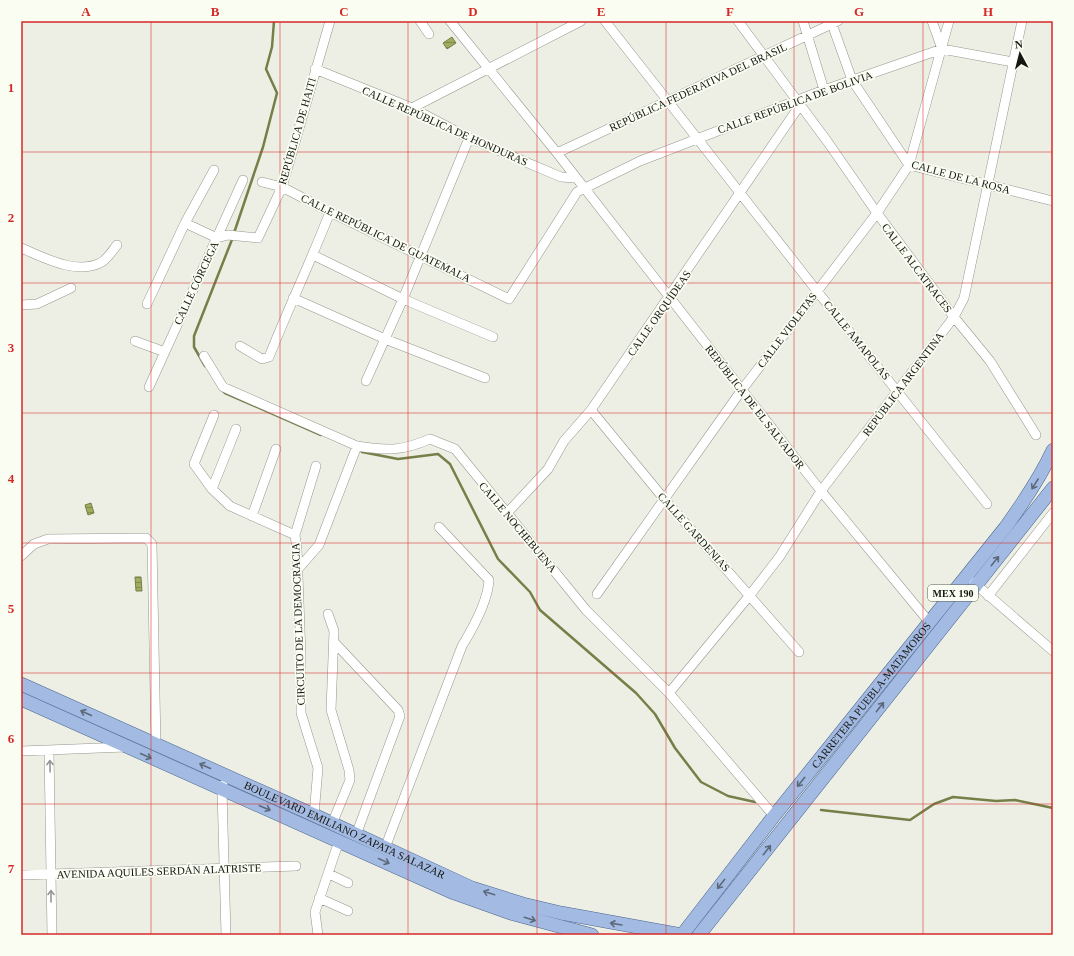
<svg xmlns="http://www.w3.org/2000/svg" width="1074" height="956" font-family="'Times New Roman',serif">
<defs>
<pattern id="water-rules" width="6" height="5" patternUnits="userSpaceOnUse"><rect width="6" height="5" fill="#9eac5e"/><path d="M0 2.5h6" fill="none" stroke="#808b4c"/></pattern>
</defs>
<rect width="100%" height="100%" fill="#edefe4"/>
<!-- water -->
<path fill="url(#water-rules)" stroke="#757f48" d="M452 37 456 43 447 49 443 43Z
M91 503 94 513 88 515 85 505Z
M135 577H141L142 591H136Z"/>
<g fill="none" stroke-linecap="round" stroke-linejoin="round">
<!-- stream -->
<path stroke="#757f48" stroke-width="2.5" d="M234 233 263 147 277 93 266 69 272 47 274 21
M205 366 194 347V336L233 237
M223 391 225 393 321 435
M362 452 398 459 438 454 450 464 498 559 530 592 540 610 636 693 655 714 675 748 701 782 728 796 755 802
M821 810 910 820 934 804 953 797 996 801 1015 800 1053 808"/>
<!-- street casing -->
<g stroke="#95978d" stroke-width="10">
<path id="street" d="M420 21 429 34
M450 21 557 153 821 491 930 623
M605 21 817 291 987 504
M738 21 827 141 877 213 954 317 990 361 1036 435
M803 21 824 90
M932 21 942 49
M832 24 852 80 909 165 1053 201
M315 69 412 108 469 138 561 177 576 178
M412 108 581 21
M557 153 838 21
M262 182 282 187 330 212 509 299 577 192 640 161 824 90 942 49 1013 62
M185 223 217 238 228 235 258 238 282 187 330 21
M21 248C43 257 75 275 100 263 107 260 112 251 117 245
M313 255 403 299 493 337
M293 298 385 339 485 378
M147 304 185 223 214 170
M21 305 37 304 71 288
M135 341 165 352
M240 346 262 359 269 357C288 309 311 261 330 212
M204 356 223 387 357 446C387 451 402 451 430 439L455 449 586 610 669 693 774 816
M366 381 403 299 469 138
M149 387 243 180
M591 410 665 500 799 652
M214 415 194 464 212 489 230 506 295 535
M212 489 236 429
M508 512 548 469 564 441 591 410 800 105
M252 516 276 449
M21 556 34 544 48 539 146 538 152 544 156 745
M298 569 319 545 357 446
M973 582 1053 651
M597 594 741 391 877 213 909 165 949 21
M988 596 1053 513
M328 614 334 631 331 710 349 770 350 780 332 824
M334 642 398 710 400 716 356 835
M669 693 750 595 780 556 821 491 954 317 964 298 1022 21
M49 750 52 935
M21 751 126 747
M223 785 222 790 226 935
M314 815 318 768 301 713V656L297 550 295 535 316 466
M385 848 462 646C473 628 488 601 489 580L439 527
M329 874 348 883
M21 875 296 866
M319 898 348 911
M318 935 315 912 339 841"/>
</g>
<!-- primary casing -->
<g stroke="#49648e" stroke-width="14">
<g id="primary">
<path id="s1" d="M21 684 314 815 472 888 523 904 561 913 682 935 774 816 1005 528C1023 503 1040 478 1053 450"/>
<path d="M21 699 454 893 510 913 592 935"/>
<path d="M699 935 1053 488"/>
</g>
</g>
<!-- street -->
<use href="#street" stroke="#fff" stroke-width="9"/>
<!-- primary -->
<use href="#primary" stroke="#a3bbe3" stroke-width="13"/>
</g>
<!-- one-way arrows -->
<defs><path id="oneway-shaft" d="M-6 0H5M1.5-3L5.5 0L1.5 3" fill="none" stroke-width="1.6" stroke-linecap="round" stroke-linejoin="round"/></defs>
<g stroke="#5c697b">
<use href="#oneway-shaft" transform="translate(1035 484) rotate(122)"/>
<use href="#oneway-shaft" transform="translate(995 561) rotate(-51)"/>
<use href="#oneway-shaft" transform="translate(880 707) rotate(-52)"/>
<use href="#oneway-shaft" transform="translate(86 713) rotate(-156)"/>
<use href="#oneway-shaft" transform="translate(146 756) rotate(24)"/>
<use href="#oneway-shaft" transform="translate(205 766) rotate(-156)"/>
<use href="#oneway-shaft" transform="translate(801 782) rotate(129)"/>
<use href="#oneway-shaft" transform="translate(265 808) rotate(23)"/>
<use href="#oneway-shaft" transform="translate(767 850) rotate(-52)"/>
<use href="#oneway-shaft" transform="translate(384 861) rotate(25)"/>
<use href="#oneway-shaft" transform="translate(721 884) rotate(128)"/>
<use href="#oneway-shaft" transform="translate(489 893) rotate(-162)"/>
<use href="#oneway-shaft" transform="translate(530 919) rotate(17)"/>
<use href="#oneway-shaft" transform="translate(616 924) rotate(-170)"/>
</g>
<g stroke="#969795">
<use href="#oneway-shaft" transform="translate(50 766) rotate(-91)"/>
<use href="#oneway-shaft" transform="translate(51 896) rotate(-90)"/>
</g>
<!-- grid -->
<path fill="none" stroke="#d62828" stroke-width="1" stroke-opacity="0.55" d="M151 21V935M280 21V935M408 21V935M537 21V935M666 21V935M794 21V935M923 21V935M21 152H1053M21 283H1053M21 413H1053M21 543H1053M21 673H1053M21 804H1053"/>
<g text-anchor="middle" dominant-baseline="central" stroke-width="3.5" stroke-linejoin="round" paint-order="stroke">
<!-- shield labels -->
<rect fill="#fafdf1" stroke="#5a5c56" stroke-width="1" x="928" y="585" width="50" height="16" rx="3"/>
<g font-size="10" font-weight="bold" fill="#161713">
<text x="953" y="593">MEX 190</text>
</g>
<!-- street labels -->
<g font-size="11" fill="#161713" stroke="#fafdf1">
<text transform="translate(698 87) rotate(-25)">REPÚBLICA FEDERATIVA DEL BRASIL</text>
<text transform="translate(795 102) rotate(-20)">CALLE REPÚBLICA DE BOLIVIA</text>
<text transform="translate(445 126) rotate(24)">CALLE REPÚBLICA DE HONDURAS</text>
<text transform="translate(297 131) rotate(-74)">REPÚBLICA DE HAITI</text>
<text transform="translate(961 177) rotate(15)">CALLE DE LA ROSA</text>
<text transform="translate(386 238) rotate(26)">CALLE REPÚBLICA DE GUATEMALA</text>
<text transform="translate(917 268) rotate(53)">CALLE ALCATRACES</text>
<text transform="translate(196 283) rotate(-65)">CALLE CÓRCEGA</text>
<text transform="translate(659 313) rotate(-55)">CALLE ORQUÍDEAS</text>
<text transform="translate(787 330) rotate(-53)">CALLE VIOLETAS</text>
<text transform="translate(857 340) rotate(51)">CALLE AMAPOLAS</text>
<text transform="translate(903 384) rotate(-53)">REPÚBLICA ARGENTINA</text>
<text transform="translate(755 407) rotate(52)">REPÚBLICA DE EL SALVADOR</text>
<text transform="translate(518 527) rotate(50)">CALLE NOCHEBUENA</text>
<text transform="translate(694 532) rotate(48)">CALLE GARDENIAS</text>
<text transform="translate(298 624) rotate(-92)">CIRCUITO DE LA DEMOCRACIA</text>
<text stroke="none"><textPath href="#s1" startOffset="1016">CARRETERA PUEBLA-MATAMOROS</textPath></text>
<text stroke="none"><textPath href="#s1" startOffset="355">BOULEVARD EMILIANO ZAPATA SALAZAR</textPath></text>
<text transform="translate(159 871) rotate(-2)">AVENIDA AQUILES SERDÁN ALATRISTE</text>
</g>
</g>
<!-- border -->
<rect width="1074" height="956" fill="none" stroke="#fafdf1" stroke-width="44"/>
<!-- north arrow -->
<g transform="translate(1020 54) rotate(353)" stroke="#fafdf1" stroke-width="3" paint-order="stroke">
<path d="M0-3L7 15L0 10L-7 15Z" fill="#161713"/>
<text y="-6" font-size="11" font-weight="bold" text-anchor="middle" fill="#161713">N</text>
</g>
<rect x="22" y="22" width="1030" height="912" fill="none" stroke="#d62828" stroke-width="1.5"/>
<g font-size="13" text-anchor="middle" font-weight="bold" fill="#d62828">
<text x="86" y="16">A</text>
<text x="215" y="16">B</text>
<text x="344" y="16">C</text>
<text x="473" y="16">D</text>
<text x="601" y="16">E</text>
<text x="730" y="16">F</text>
<text x="859" y="16">G</text>
<text x="988" y="16">H</text>
<text x="11" y="92">1</text>
<text x="11" y="222">2</text>
<text x="11" y="352">3</text>
<text x="11" y="483">4</text>
<text x="11" y="613">5</text>
<text x="11" y="743">6</text>
<text x="11" y="873">7</text>
</g>
</svg>
